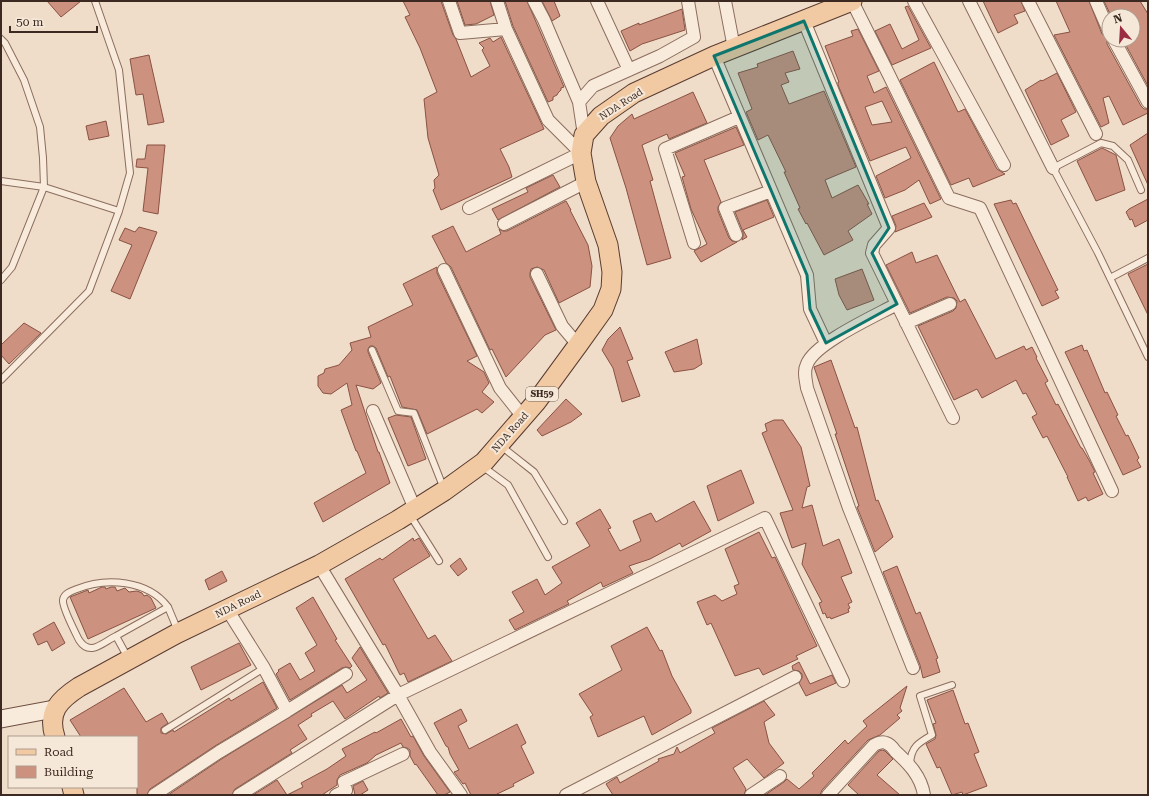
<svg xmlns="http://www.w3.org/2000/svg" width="1149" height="796" font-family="'Roboto Serif',serif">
<rect width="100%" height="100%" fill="#efdcc9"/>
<!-- building -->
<path fill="#cd917f" stroke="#8a5243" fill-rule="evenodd" d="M47 1H81L61 17Z
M403 1H441L453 35 456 39 471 77 490 66 482 50 484 48 479 43 490 38 493 42 501 37 544 129 500 149 509 167 512 177 441 210 433 190 435 188 434 180 439 175 428 138 424 99 437 92 420 48 405 17 410 15Z
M457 1H490L494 15 476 24 465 25Z
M505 1H527L564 87 561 88V90L558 93 557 95 553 97V100L548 102 513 26Z
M542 1H554L560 16 552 21Z
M983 1H1021L1025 11 1014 15 1018 23 998 33Z
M1056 1H1089L1102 34 1107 38V44L1141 106 1144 109H1148V113L1123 125 1109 96 1103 98 1109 123 1101 127 1054 35 1070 32Z
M1104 1H1140L1148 14V86L1123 40H1133V16H1111Z
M908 6 931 48 892 65 875 31 890 24 902 49 919 40 905 7Z
M682 9 685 30 642 44 630 51 621 31 639 23V25Z
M858 29 879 71 867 76 874 93 886 87 941 199 930 204 919 180 905 190 885 198 876 176 911 158 906 147 870 161 838 85V82H839L825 46 853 36 851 31ZM882 101 892 122 872 125 865 107Z
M793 51 800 69 785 73 789 82 781 85 789 104 824 91 856 167 825 180 832 198 858 185 869 204H867L872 214 848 231 853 240 824 255 807 223 806 224 798 209 800 208 784 172H786L768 135 758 140 746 112 752 109 738 73 758 67 757 64Z
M149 55 164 122 148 125 143 94 136 95 130 59Z
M934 62 958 112 965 109 997 169 1005 174 973 187 969 178 951 185 900 80Z
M1057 73 1076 112 1061 120 1069 136 1051 145 1025 90 1041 80 1042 81Z
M693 92 707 123 669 139 667 134 642 145 653 180 650 181 671 258 647 265 626 188 610 138 618 126 632 114 634 119Z
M106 121 109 136 89 140 86 126Z
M736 127 744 145 704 160 721 202 718 207V211L729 238 732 241 737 242 701 262 694 251 707 244 691 209 682 177 685 176 675 153Z
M1148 133V185L1130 145Z
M147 145H165L158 214 143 211 148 168 136 167 137 159H145Z
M1102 148 1116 155 1125 190 1096 201 1077 161Z
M553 175 560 187 498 220 492 209 528 192 526 188Z
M1148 199V220L1135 227 1132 219 1130 220 1126 212 1129 209Z
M767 200 774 217 743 230 747 237 742 240 743 236V232L735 212Z
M1011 200 1013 204 1016 203 1058 290 1055 291 1059 298 1042 306 994 204Z
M566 201 571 210H570L588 245 592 266 590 287 559 303 544 270 537 267 531 269 530 273V277L556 330 545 335 506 377 492 349 490 350 451 267 446 263 432 236 453 226 466 252 501 234 499 229 503 231H507Z
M924 203 932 217 895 232 896 226 892 216Z
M139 227 157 232 130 299 111 291 132 245 119 240 125 228 135 232Z
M912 252 916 263 937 255 960 302 965 299 996 359 1024 346 1026 350 1032 347 1037 357 1036 358 1048 381 1045 383 1056 405 1058 404 1081 448H1082L1089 460 1095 472 1093 473 1103 494 1088 501 1086 497 1078 501 1067 477H1068L1047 436 1043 438 1032 417 1037 414 1026 393 1023 394 1016 380 982 398 977 389 954 400 918 326 953 311 956 308 957 301 954 298 947 297 910 313 886 265Z
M1148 264V315L1128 274Z
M437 267V273L477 356 467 361 484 372 489 383 482 392 494 402 482 413 477 409 427 434 417 410 402 407 390 376 388 377 376 348 373 346H370L368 349V352L381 383 373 389 356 385 378 452H379L390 483 323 522 314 503 366 473 357 451H356L341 410 352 405 347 383 331 394 323 393 318 386V376L324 373 325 369 339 365 352 350 350 343 371 337 368 327 413 305 403 284Z
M862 269 874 300 847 310 839 295 835 279Z
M24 323 41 333 9 364 1 355V345Z
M620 327 633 359 627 361 640 396 622 402 613 368 602 350 608 339Z
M697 339 702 364 694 369 674 372 665 352Z
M1082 345 1084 351 1087 350 1105 393 1107 392 1118 415 1116 416 1126 436 1128 435 1139 458 1137 460 1141 467 1123 475 1065 352Z
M831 360 855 428 857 427 876 501 878 500 893 537 875 552 857 507 859 506 835 434H837L814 367Z
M566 399 582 414 571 422 542 436 537 430Z
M396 415 411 417 426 459 408 466 388 418Z
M774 420H783L801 447 810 486 807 487 802 508 812 505 823 546 839 539 852 573 841 577 852 602 848 604 850 608 848 609 849 612 831 619 830 617 827 618 825 613 823 614 819 603 822 602 802 564 806 543 792 548 780 513 793 510 762 433 767 431 765 424Z
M741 470 754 503 718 521 707 486Z
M694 501 711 531 682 547 680 543 650 559 629 566 633 573 603 587 601 582 567 601 569 604 515 630 509 620 524 612 512 592 537 579 545 595 562 583 552 567 590 546 576 523 600 509 611 528 608 529 620 551 641 541 633 521 651 513 656 522Z
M759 532 772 558 775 557 817 646 796 656 798 659 763 675 759 668 735 676 711 623 707 625 697 602 715 595 722 601 737 594 734 586 739 584 725 549Z
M413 538 414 541 419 538 430 556 393 579 428 639 435 635 452 661 408 682 404 673 400 675 385 644 383 645 345 579 380 558 382 560Z
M460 558 467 569 458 576 450 566Z
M897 566 916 614 920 612 938 658 936 659 940 672 923 678 920 665 883 572Z
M222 571 227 581 209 590 205 580Z
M102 587H105L106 589 111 587H115L117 591 125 588 129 592 137 591 142 593 144 596 147 595 151 598 156 608 88 639 70 597 88 590 89 593Z
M313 597 337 639 335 640 352 666 350 668 346 667 342 668 290 700 276 674 279 671 278 670 290 663 300 680 315 671 305 653 317 645 296 608Z
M54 622 65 643 52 651 47 641 38 645 33 634Z
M647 627 660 651 662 650 672 676 691 710V713L652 735 644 716 598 737 590 717 593 715 579 694 622 670 611 646Z
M239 643 251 665 201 690 191 667Z
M360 647 388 693 380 698 379 696 345 719 333 701 311 714 312 716 298 725 307 739 290 750 292 753 235 789 232 795H168L223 758 342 685 347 693 367 680 352 658Z
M799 662 810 684 832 675 836 683 806 696 799 683 802 678V674L799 671 793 670 792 666Z
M263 682 277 708 215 746 150 789 147 795H137V737H81L70 720 124 688 146 722 162 713 168 723 161 728V733L166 734 173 730 174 732 229 698 231 701Z
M907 686 900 708 902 711 897 715 900 718 880 735 868 740 822 790 820 795H765L784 782 787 779 799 789 814 776 812 773 845 740 848 744 867 726 863 721Z
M953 690 965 724 968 723 979 752 974 754 987 786 963 795 962 792 952 795 940 767 937 768 926 744 935 739 936 735 933 724 936 723 927 700Z
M764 701 775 715 764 722 769 743 784 763 764 778 747 759 733 768 746 789 744 795H613L606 784 617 777 620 783 659 761 658 759 674 754 677 747 680 753 715 733 712 728Z
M461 709 467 721 458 726 469 749 517 724 526 743 521 746 534 773 513 784 514 786 495 795H471L465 783 463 784 454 772 459 770 450 754 448 747 446 746 434 723Z
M401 719 411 737 413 736 424 756 450 792 444 795H438L416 764 415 765 410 756V750L407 748 403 747 401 743 376 755 367 763 340 775 337 780V785L322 795H253L277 780 287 795 303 787 301 783 327 769 346 756 342 749 375 732 376 733Z
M882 750 885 751 893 759 877 775 900 795H859L848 785 879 751Z
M363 781 368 790 360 795H355L353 786Z"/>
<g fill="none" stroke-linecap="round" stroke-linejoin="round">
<!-- lane casing -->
<g stroke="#8b6d5d" stroke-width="8">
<path id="lane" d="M1 39 5 43 24 80 40 127 43 158 44 187 12 267 1 280
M1 181 44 187 119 211
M1141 190 1128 160 1113 146 1101 143 1053 168 1098 253 1148 357
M1110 278 1148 258
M372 350 398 411 414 413 444 489
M1 380 89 291 119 211 130 173 119 70 95 1
M501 446 534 472 564 521
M482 466 508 485 548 557
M410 515 439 561
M116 636C102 643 90 657 79 640 75 632 62 607 63 600 64 593 72 591 77 589 106 577 148 580 168 607
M128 658 116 636 168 607 178 631
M165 730 264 668
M910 764C911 747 918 743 932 735L920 696 952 685"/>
</g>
<!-- street casing -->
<g stroke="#8b6d5d" stroke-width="14">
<path id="street" d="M449 1 460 33 506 29
M534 1 544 20 579 102
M597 1 629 70
M725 1 734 48
M852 1 889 75 949 198 980 208 1112 491
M914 1 1004 165
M969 1 1053 168
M1028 1 1096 134
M1096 1 1109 31
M804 21 889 228 874 245 872 253 953 418
M1114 40 1148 102
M714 56 807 275 810 309 826 343
M584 135 579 102 593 86 660 56 694 37 688 1
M469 208 581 153 548 120 506 29 497 1
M504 224 586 182
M736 235 725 208 771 191
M694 243 665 149 739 117
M444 270 500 388 523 417
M537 274 562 326 578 345
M897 304C875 316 815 343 807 364 803 372 806 380 807 388L849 508 913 668
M906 323 950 304
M373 411 415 509
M319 565 398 695 765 518 843 681
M287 711 346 674
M154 795 219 752 287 711 264 668 227 609
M239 795 398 695 430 752 461 795
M336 795 346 790 344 782 403 754
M566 795 795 677
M751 795 780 776
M828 795 874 745C878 743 882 741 886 743 889 744 893 748 895 751 909 764 921 776 924 795"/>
</g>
<!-- secondary casing -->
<g stroke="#6d4e40" stroke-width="19">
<path id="secondary" d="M1 719 54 709"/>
</g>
<!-- primary casing -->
<g stroke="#593c31" stroke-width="21">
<path id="primary" d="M55 737C47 712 59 700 79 687L176 634 319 565 398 520 444 491 484 462 537 401 578 345 603 310 611 289 612 272 608 245 586 182 581 153 584 135 601 116 634 93 714 56 852 1
M72 787 74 795"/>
</g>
<!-- lane -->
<use href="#lane" stroke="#f9ebdc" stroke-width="6"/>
<!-- street -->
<use href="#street" stroke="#f9ebdc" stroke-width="12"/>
<!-- secondary -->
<use href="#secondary" stroke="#f9ebdc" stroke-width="17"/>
<!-- primary -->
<use href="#primary" stroke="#f1c9a2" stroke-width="19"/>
</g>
<!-- marked area -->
<path fill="#0f766e" fill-opacity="0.2" stroke="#0f766e" stroke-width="3" stroke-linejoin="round" d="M804 21 889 228 872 253 897 304 826 343 810 309 807 275 714 56Z"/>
<g text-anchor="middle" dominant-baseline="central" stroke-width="4" stroke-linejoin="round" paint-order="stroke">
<!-- shield labels -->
<rect fill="#f6e8d8" stroke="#746258" stroke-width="1" x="526" y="387" width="32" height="14" rx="3"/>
<g font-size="9" font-weight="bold" fill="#3c2921">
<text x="542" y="394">SH59</text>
</g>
<!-- street labels -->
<g font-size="10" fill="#3c2921" stroke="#f6e8d8">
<text transform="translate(621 104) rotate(-33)">NDA Road</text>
<text transform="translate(510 432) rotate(-49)">NDA Road</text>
<text transform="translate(238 604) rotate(-26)">NDA Road</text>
</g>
</g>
<!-- border -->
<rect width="1149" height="796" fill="none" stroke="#3c2921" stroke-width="4"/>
<!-- legend -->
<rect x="8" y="736" width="130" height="52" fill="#f6e8d8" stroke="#ac9c8f"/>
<rect x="16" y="749" width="20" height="6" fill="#f1c9a2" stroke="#ac9c8f"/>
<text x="44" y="756" font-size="12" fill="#3c2921">Road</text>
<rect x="16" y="766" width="20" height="12" fill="#cd917f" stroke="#ac9c8f"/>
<text x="44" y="776" font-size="12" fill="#3c2921">Building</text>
<!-- north arrow -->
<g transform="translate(1121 28) rotate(342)"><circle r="19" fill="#f6e8d8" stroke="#ac9c8f"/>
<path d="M0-3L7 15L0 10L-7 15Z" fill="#9a2d42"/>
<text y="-6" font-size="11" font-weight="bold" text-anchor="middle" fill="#3c2921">N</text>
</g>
<!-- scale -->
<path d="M10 26v6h87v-6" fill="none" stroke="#3c2921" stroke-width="2"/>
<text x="16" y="26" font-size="12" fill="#3c2921" stroke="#f6e8d8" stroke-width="3" paint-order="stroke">50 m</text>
</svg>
